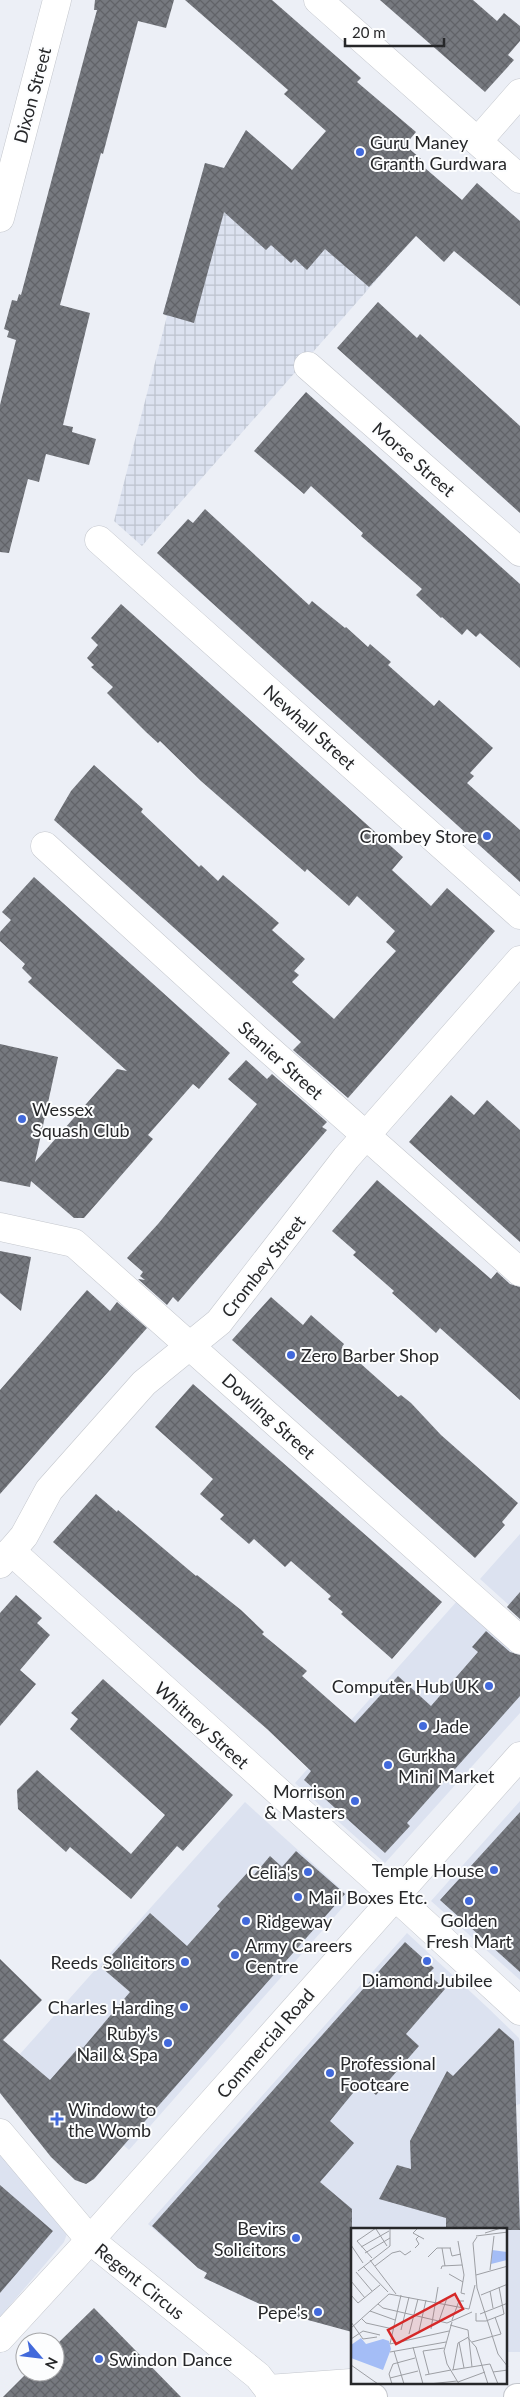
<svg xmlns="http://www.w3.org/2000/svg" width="520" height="2397" font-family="Lato,sans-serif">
<defs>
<pattern id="industrial-grid" width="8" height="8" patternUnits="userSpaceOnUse" patternTransform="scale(1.25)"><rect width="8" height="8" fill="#dce2f0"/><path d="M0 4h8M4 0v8" fill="none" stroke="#bdc2ce"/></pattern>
<pattern id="building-cross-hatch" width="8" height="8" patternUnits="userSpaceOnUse" patternTransform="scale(1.25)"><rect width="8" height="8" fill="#76797f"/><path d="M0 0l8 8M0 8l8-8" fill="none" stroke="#616368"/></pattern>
</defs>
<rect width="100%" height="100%" fill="#eceff6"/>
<!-- built -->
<path fill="#dce2f0" d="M520 1534V1615L480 1579Z
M458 1600 520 1656V1713L385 1863 295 1783Z
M520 1801V1980L431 1901Z
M245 1802 351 1898 129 2150 20 2054Z
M407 1933 487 2007 519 2038 520 2043V2104L516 2105 520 2219V2352H506V2230H352V2328H339L286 2314 285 2316 204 2278 207 2273 198 2268 148 2224Z
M0 2146 68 2231 64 2242 0 2317Z"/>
<!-- industrial -->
<path fill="url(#industrial-grid)" d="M246 130 394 260 142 546 114 521 167 316 163 314 205 163 224 168Z"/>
<!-- building -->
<path fill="url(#building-cross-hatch)" d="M95 0H174L166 28 138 21 103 154 101 153 60 305 90 313 63 425 73 427 72 432 96 439 89 465 46 454 39 482 28 479 9 553 0 552V405L16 340 7 337 9 331 4 329 12 300 17 301 19 294 21 295 91 32 97 10H94Z
M185 0H272L361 78 357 82 416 132 405 145 421 159 418 162 462 200 477 183 520 221V306L454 251 444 262 416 236 369 287 325 249 307 270 295 259 291 263 271 245 266 250 224 212 194 323 163 314 205 163 224 168 246 130 292 170 326 131 284 94 288 90Z
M380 0H473L497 21 504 13 520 26V41L508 55 514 60 485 92Z
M378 302 417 338 420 334 520 426V513L337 348Z
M306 392 520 584V668L480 633 476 637 467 629 462 635 442 617 441 618 416 595 422 589 361 536 363 533 311 486 304 494 254 451Z
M205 509 309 605 312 601 345 628 346 627 368 647 370 644 391 662 388 665 434 706 439 700 493 748 470 773 474 776 467 783 520 830V882L157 553 188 519 193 523Z
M121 604 403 857 392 870 431 906 447 888 495 931 348 1098 293 1050 301 1042 54 820 71 791 94 765 143 809 141 812 199 867 201 865 218 881 223 875 279 923 272 930 305 959 294 971 299 975 292 982 334 1019 396 951 386 942 395 931 357 896 349 906 307 869 305 872 201 781 160 741 158 743 146 732 107 693 113 687 91 667 94 665 87 658 98 645 91 638Z
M34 877 230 1053 199 1089 193 1084 148 1135 153 1139 84 1218H74L31 1181 30 1187 0 1181V1044L58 1057 35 1162 117 1069 127 1071 28 982 32 978 22 968 25 964 0 941V932L11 920 2 912Z
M246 1060 267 1079 272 1074 327 1122 322 1127 327 1130 178 1302 173 1297 167 1305 138 1279 145 1280 140 1276 143 1272 127 1258 158 1224 257 1104 228 1079Z
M451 1095 474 1115 487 1100 520 1130V1242L409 1142Z
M377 1180 491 1279 497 1272 510 1284 520 1287V1400L440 1328 436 1333 413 1312 392 1293 394 1291 353 1255 356 1252 332 1231Z
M0 1251 31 1257 21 1311 0 1293Z
M87 1290 110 1311 117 1302 147 1328 0 1494V1390Z
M271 1297 303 1325 311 1315 344 1344 342 1347 398 1397 401 1395 411 1403 441 1435 518 1503 502 1522 505 1525 475 1558 232 1340Z
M193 1384 442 1602 392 1659 341 1614 343 1612 328 1599 331 1596 291 1561 285 1567 254 1539 249 1544 220 1519 224 1515 200 1494 213 1479 155 1427Z
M96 1494 117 1512 118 1510 196 1576 197 1575 241 1610 264 1632 262 1634 307 1671 302 1676 355 1723 398 1676 431 1706 478 1652 472 1647 486 1631 510 1652 520 1655V1696L407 1823 410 1826 385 1853 304 1780 311 1771 267 1729 53 1542Z
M520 1592V1619L507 1607Z
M16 1595 42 1618 37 1623 50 1635 20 1670 36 1684 0 1726V1613Z
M103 1679 233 1795 183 1851 177 1846 131 1899 70 1847 66 1852 18 1809 17 1790 37 1770 131 1854 165 1815 70 1729 78 1719 71 1713Z
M520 1812V1972L440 1900Z
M296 1851 345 1894 94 2179 86 2184 75 2180 51 2157 0 2093V1959L42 2000 3 2040 50 2080 80 2046 83 2048 130 1992 101 1967 150 1913 187 1946 220 1909 217 1906 249 1871 254 1875 270 1856 282 1867Z
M405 1942 434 1968 428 1974 445 1989 406 2034 419 2046 376 2095 362 2082 330 2121 354 2143 320 2182 352 2209V2332L275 2311 204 2278 207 2273 198 2268 152 2226Z
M499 2028 514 2041 520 2230H452V2227H446V2218L379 2199 397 2165 411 2169 410 2141 447 2071 453 2076Z
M0 2185 53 2231 0 2293Z
M94 2308 181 2397H3L28 2372H55V2346Z"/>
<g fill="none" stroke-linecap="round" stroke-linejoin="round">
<!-- pedestrian casing -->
<g stroke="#c4c7cd" stroke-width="28">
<path id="pedestrian" d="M351 2383 374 2397
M517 2397H520"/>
</g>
<!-- minor casing -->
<g stroke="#c4c7cd" stroke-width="29">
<path id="minor" d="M318 0 520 179
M478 141 520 93
M0 218 57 0
M308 366 520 552
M99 540 520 915
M45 846 257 1039 520 1272
M0 1227 74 1243 520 1640
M11 1551 410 1910 520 2011
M0 2133 90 2240 258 2376 268 2389 271 2397
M268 2389 351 2383"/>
</g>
<!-- tertiary casing -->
<g stroke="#c4c7cd" stroke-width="29">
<path id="tertiary" d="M0 1564 24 1536 49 1490 144 1383 219 1322 346 1158 520 960
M0 2338 90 2240 520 1756"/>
</g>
<!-- pedestrian -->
<use href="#pedestrian" stroke="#fff" stroke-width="26"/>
<!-- minor -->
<use href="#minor" stroke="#fff" stroke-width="28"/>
<!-- tertiary -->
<use href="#tertiary" stroke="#fff" stroke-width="28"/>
</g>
<!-- markers -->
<g fill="#4169db" stroke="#fcfdfe" stroke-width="2">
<circle cx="360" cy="152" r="5"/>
<circle cx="487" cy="836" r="5"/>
<circle cx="22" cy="1119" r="5"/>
<circle cx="291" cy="1355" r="5"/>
<circle cx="489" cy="1686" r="5"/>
<circle cx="423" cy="1726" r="5"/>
<circle cx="388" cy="1765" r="5"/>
<circle cx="355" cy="1801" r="5"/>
<circle cx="494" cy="1870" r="5"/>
<circle cx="308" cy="1872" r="5"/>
<circle cx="298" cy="1897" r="5"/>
<circle cx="469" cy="1901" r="5"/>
<circle cx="246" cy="1921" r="5"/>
<circle cx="235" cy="1955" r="5"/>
<circle cx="427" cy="1961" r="5"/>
<circle cx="185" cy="1962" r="5"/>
<circle cx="184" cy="2007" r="5"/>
<circle cx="168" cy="2043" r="5"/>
<circle cx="330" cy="2073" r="5"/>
<path d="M54.5 2111.5h5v5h5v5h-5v5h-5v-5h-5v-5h5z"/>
<circle cx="296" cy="2238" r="5"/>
<circle cx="318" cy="2312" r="5"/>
<circle cx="99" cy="2359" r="5"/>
</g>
<g text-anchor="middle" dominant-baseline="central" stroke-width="4" stroke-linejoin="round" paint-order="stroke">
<!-- street labels -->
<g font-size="18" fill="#262729" stroke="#fcfdfe">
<text transform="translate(32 95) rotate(-75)">Dixon Street</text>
<text transform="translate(414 459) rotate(41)">Morse Street</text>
<text transform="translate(310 727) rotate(42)">Newhall Street</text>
<text transform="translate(281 1060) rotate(42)">Stanier Street</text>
<text transform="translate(263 1266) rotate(-52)">Crombey Street</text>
<text transform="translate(269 1416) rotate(42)">Dowling Street</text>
<text transform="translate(202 1725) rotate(42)">Whitney Street</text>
<text transform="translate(265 2043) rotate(-49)">Commercial Road</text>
<text transform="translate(140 2281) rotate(39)">Regent Circus</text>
</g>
<!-- poi labels -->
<g font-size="18" fill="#262729" stroke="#fcfdfe" text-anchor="start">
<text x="370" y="142">Guru Maney<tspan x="370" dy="21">Granth Gurdwara</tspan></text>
<text x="477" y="836" text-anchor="end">Crombey Store</text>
<text x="32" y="1109">Wessex<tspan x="32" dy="21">Squash Club</tspan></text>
<text x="301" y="1355">Zero Barber Shop</text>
<text x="479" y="1686" text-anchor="end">Computer Hub UK</text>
<text x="433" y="1726">Jade</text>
<text x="398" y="1755">Gurkha<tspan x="398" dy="21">Mini Market</tspan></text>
<text x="345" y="1791" text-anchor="end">Morrison<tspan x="345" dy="21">&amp; Masters</tspan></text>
<text x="484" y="1870" text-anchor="end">Temple House</text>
<text x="298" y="1872" text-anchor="end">Celia's</text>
<text x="308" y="1897">Mail Boxes Etc.</text>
<text x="469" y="1920" text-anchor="middle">Golden<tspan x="469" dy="21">Fresh Mart</tspan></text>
<text x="256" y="1921">Ridgeway</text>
<text x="245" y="1945">Army Careers<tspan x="245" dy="21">Centre</tspan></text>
<text x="175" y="1962" text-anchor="end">Reeds Solicitors</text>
<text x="427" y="1980" text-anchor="middle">Diamond Jubilee</text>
<text x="174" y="2007" text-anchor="end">Charles Harding</text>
<text x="158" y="2033" text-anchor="end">Ruby's<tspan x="158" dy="21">Nail &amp; Spa</tspan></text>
<text x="340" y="2063">Professional<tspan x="340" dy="21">Footcare</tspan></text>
<text x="68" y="2109">Window to<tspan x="68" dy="21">the Womb</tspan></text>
<text x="286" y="2228" text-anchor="end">Bevirs<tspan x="286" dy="21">Solicitors</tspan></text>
<text x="308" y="2312" text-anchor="end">Pepe's</text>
<text x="109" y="2359">Swindon Dance</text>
</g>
</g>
<!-- overview -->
<g transform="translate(351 2228)">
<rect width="156" height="156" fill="#eceff6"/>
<path d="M10 110 15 116 32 111 38 113 40 121 32 142 0 130V117Z" fill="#a4bdf6"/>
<path d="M141 22 156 24V32L140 36Z" fill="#a4bdf6"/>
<path fill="none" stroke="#9d9fa4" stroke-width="1" d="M67 0 62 5 73 11M25 1 36 18M134 5 150 0M125 8 157 4M126 9 122 15 126 60 147 126 157 139M107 13 113 47 110 65 114 66M0 17 12 35M10 19 38 3M64 20 68 16 65 11 68 8M91 20 94 38M99 20 101 28 110 26M14 25 39 10M77 29 86 20H100M21 30 6 13 25 0M19 32 45 66M12 38 37 64M24 38 41 25 49 23 54 27 60 23M90 41 91 38 111 37M139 42 143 8M7 43 39 18V0M5 44 21 63M98 46 112 54M125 47 157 38M0 53 14 70M139 63 142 80M38 66 118 81M0 67 7 75 29 57M50 67 39 116 98 103M130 67 157 56M27 76 32 80 96 95 121 84M118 81 124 57M19 83 44 92M125 85V93H135M129 86 157 75M11 91 15 95 42 101M101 92 108 73H113M88 93 96 70M135 93 153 86 148 59M0 94 12 111 26 109M101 94 93 123 96 136 108 156M99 97 117 102 121 139M0 100 38 66M80 101 87 59M50 102 58 69M68 103 75 72M58 106 67 71M116 109 125 119 137 156M0 111 12 103 29 107M108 114 113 140M121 114 150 106 144 89M62 119 72 156M43 123 53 156M39 124 95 114M0 137 27 156M101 142 139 136 147 156M102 142 107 115 116 110M142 144 157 142M78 146 72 123 93 120M74 147 100 142M39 150 67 143M107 154 134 144M41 156 38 146 42 136 64 130M78 156 106 153"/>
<path fill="#d62828" fill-opacity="0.15" stroke="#d62828" stroke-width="2.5" d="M104 66 112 81 45 116 37 102Z"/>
<rect width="156" height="156" fill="none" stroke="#262729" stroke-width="2.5"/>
</g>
<!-- north arrow -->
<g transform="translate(40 2357) rotate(118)"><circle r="24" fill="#fcfdfe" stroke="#a6a7a9"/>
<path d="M0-4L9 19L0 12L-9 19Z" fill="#4169db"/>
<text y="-8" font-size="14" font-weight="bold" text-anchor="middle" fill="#262729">N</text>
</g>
<!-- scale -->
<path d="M345 38v8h99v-8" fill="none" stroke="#262729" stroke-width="2.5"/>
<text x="352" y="38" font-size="15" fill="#262729" stroke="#fcfdfe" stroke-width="4" paint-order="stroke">20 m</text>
</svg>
